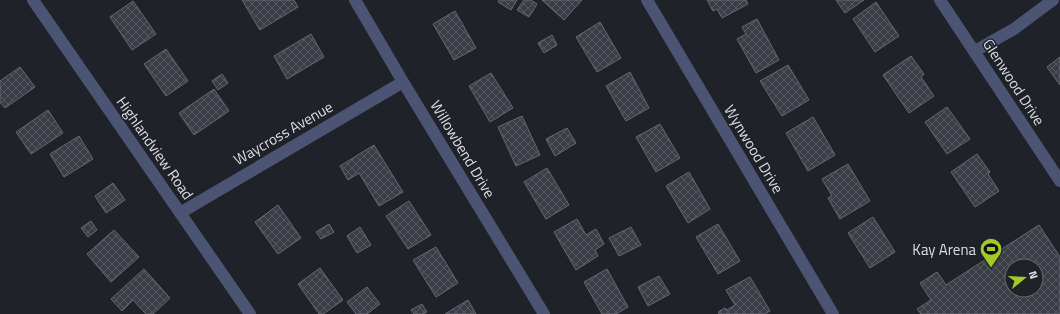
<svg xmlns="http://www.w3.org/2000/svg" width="1060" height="314" font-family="'Titillium Web',sans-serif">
<defs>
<pattern id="building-cross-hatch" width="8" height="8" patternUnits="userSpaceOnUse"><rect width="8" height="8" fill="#3b3d46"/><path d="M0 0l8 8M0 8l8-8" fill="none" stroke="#575961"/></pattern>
</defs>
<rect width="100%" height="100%" fill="#1f2229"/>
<!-- building -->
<path fill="url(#building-cross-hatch)" stroke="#666972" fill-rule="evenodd" d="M242 0H294L298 7 260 30Z
M499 0H517L511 10 498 2Z
M524 0H531L537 4 529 17 517 10Z
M542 0H582L564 20Z
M707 0H746L748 4 722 18 717 9 713 11Z
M836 0H864L845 13Z
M133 1 156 34 132 50 110 17Z
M876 2 899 36 875 52 853 19Z
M455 11 476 48 454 60 433 24Z
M757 19 779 60 756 73 737 39 746 34 742 27Z
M600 22 621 58 597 72 576 37Z
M311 34 324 57 287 79 274 56Z
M552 35 557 45 544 53 538 43Z
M166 49 188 81 166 96 144 64Z
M911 56 924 74 921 77 934 96 909 113 883 75Z
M1060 57V85L1047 67Z
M788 65 809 100 782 116 760 81Z
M20 67 35 87 5 108 0 102V81Z
M630 72 649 108 626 121 606 86Z
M491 73 513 108 490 122 469 86Z
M222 74 228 83 218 90 212 81Z
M214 89 229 111 194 135 179 113Z
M947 107 970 139 947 154 925 122Z
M48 110 63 133 31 154 16 132Z
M522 116 540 155 516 166 498 127Z
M813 117 835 155 808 171 786 133Z
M660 124 680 158 656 172 636 137Z
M567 128 576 143 555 156 546 139Z
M79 136 93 159 64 177 50 154Z
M374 145 403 192 379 206 359 173 348 180 340 166Z
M977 154 990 172 988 174 999 191 975 207 951 172Z
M848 164 870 201 840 219 828 198 832 196 822 179Z
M547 168 569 205 546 219 524 182Z
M689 172 710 209 688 223 666 186Z
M113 183 125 200 106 213 95 196Z
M409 201 431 235 408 249 386 216Z
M278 205 301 238 278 254 255 222Z
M873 217 895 252 870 268 848 233Z
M577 219 586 235 596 229 604 244 595 250 598 256 576 270 554 232Z
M91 221 97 230 88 237 81 228Z
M329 224 334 232 321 239 316 232Z
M718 224 740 261 718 274 696 237Z
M1039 225 1060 257V314H921L917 309 931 300 920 283 937 272 946 285ZM1012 266H1036V290H1012Z
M360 227 371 245 357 253 347 236Z
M631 227 641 245 619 256 609 238Z
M114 230 139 257 111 282 87 254Z
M436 247 458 283 436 297 413 260Z
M320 268 343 300 323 314H319L298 284Z
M144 269 170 298 153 314H146L133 300 122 311 111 299Z
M607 269 628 307 616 314H602L584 282Z
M659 276 670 294 648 306 638 287Z
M750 277 770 311 765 314H719L718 312 725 308 727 310 735 305 726 290Z
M367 287 380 304 367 314H356L347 302Z
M468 300 476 314H445Z
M422 304 427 312 423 314H414L411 310Z"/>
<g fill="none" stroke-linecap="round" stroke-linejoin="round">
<!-- minor -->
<path stroke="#4c5474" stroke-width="12" d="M33 0 250 314
M355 0 403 82 544 314
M647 0 833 314
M940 0 1060 181
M975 51 1014 29 1053 0
M180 213 403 82"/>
</g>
<!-- icons -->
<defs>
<g id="stadium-pin" transform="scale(1.15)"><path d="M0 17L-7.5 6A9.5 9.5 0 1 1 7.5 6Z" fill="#a2c927" stroke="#1f2229"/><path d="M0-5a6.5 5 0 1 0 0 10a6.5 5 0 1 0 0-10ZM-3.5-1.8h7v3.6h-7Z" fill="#111"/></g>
</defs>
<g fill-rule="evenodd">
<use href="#stadium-pin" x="991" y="249"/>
</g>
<g text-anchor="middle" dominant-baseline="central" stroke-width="3" stroke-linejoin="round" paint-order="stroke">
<!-- street labels -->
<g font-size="15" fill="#dddee4" stroke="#1f2229">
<text transform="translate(1014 82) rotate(57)">Glenwood Drive</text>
<text transform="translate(283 133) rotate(-30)">Waycross Avenue</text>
<text transform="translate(155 148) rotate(55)">Highlandview Road</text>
<text transform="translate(463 149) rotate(59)">Willowbend Drive</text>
<text transform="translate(754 149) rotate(59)">Wynwood Drive</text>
</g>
<!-- poi labels -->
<g font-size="15" fill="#dddee4" stroke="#1f2229" text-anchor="end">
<text x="976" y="249">Kay Arena</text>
</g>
</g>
<!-- north arrow -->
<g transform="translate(1024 278) rotate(72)"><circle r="19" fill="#1f2229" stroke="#6b6d74"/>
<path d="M0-3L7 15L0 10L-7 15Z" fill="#a2c927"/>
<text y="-6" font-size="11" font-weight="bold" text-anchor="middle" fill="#dddee4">N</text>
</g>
</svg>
